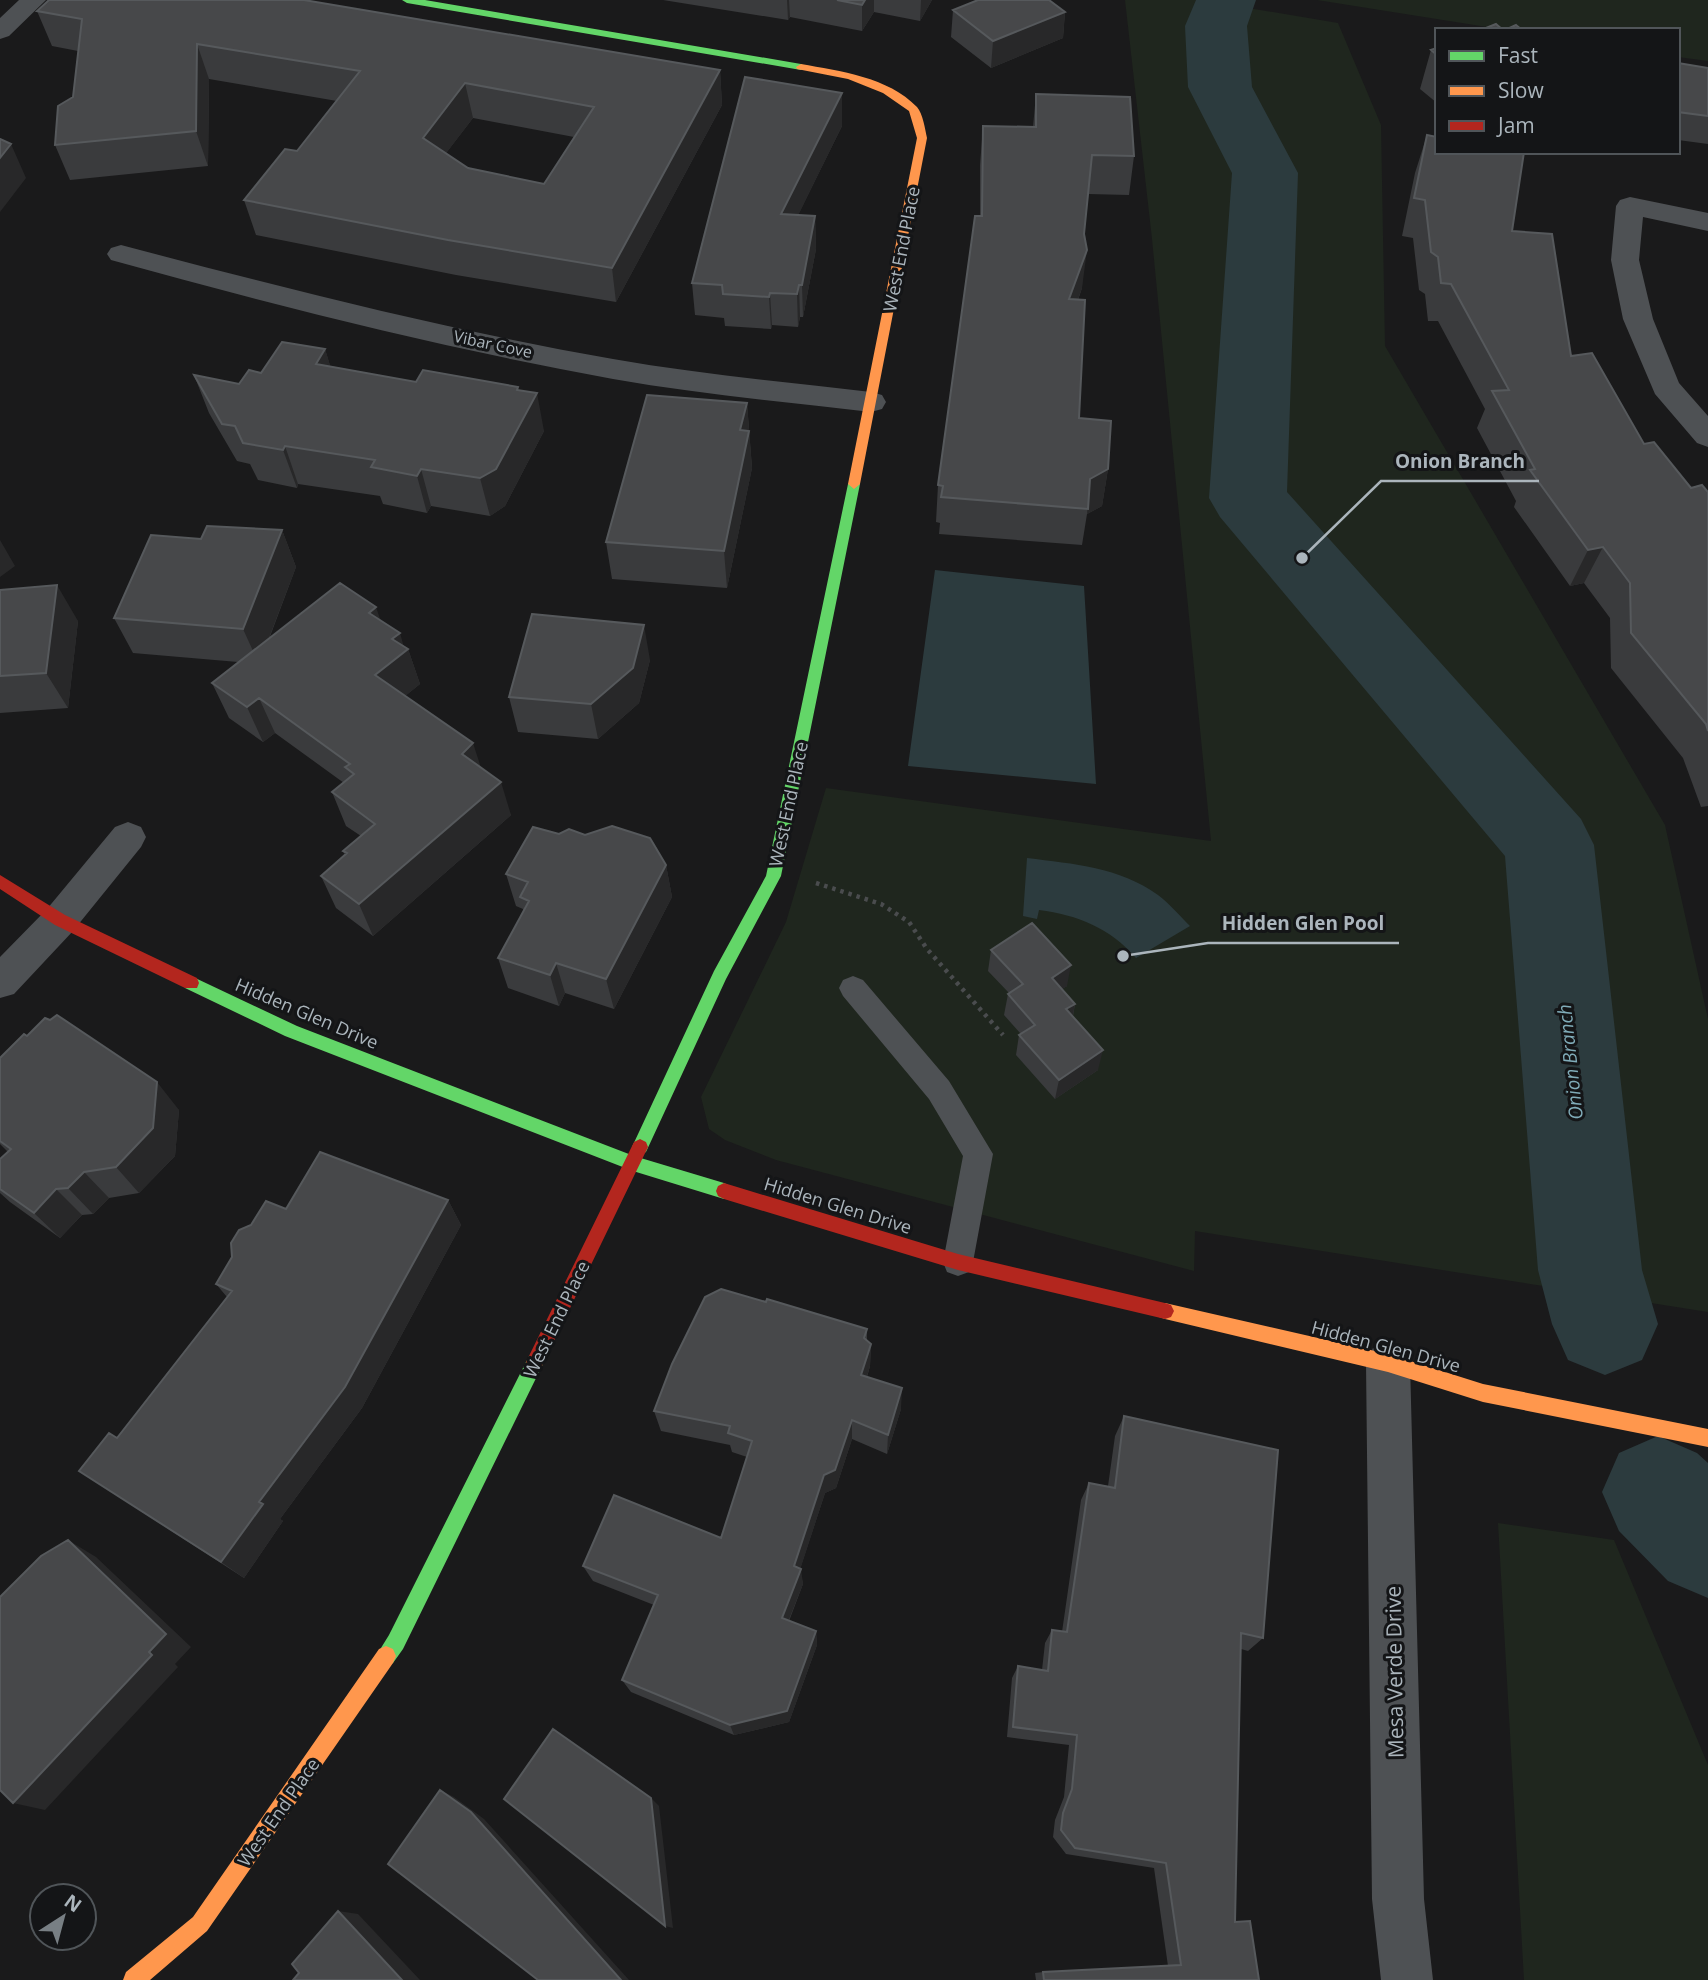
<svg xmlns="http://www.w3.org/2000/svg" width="1708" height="1980" font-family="'Open Sans',sans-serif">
<rect width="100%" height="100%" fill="#1a1a1b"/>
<!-- green -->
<path fill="#1f261e" d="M1125 0H1201L1338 23 1381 125 1385 346 1665 825 1708 1019V1312L1195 1231 1194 1271 776 1160 725 1140 709 1129 701 1097 786 922 826 788 1211 841 1152 239Z
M1317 0H1708V61L1678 57V30H1506Z
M1498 1523 1614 1540 1708 1765V1980H1524Z"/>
<!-- water -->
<path fill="#2c3b3e" d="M935 570 1084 586 1096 784 908 766Z
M1027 858C1074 864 1119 867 1158 895 1170 904 1180 916 1190 926L1136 958C1110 928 1078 915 1039 910L1037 919 1023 916Z"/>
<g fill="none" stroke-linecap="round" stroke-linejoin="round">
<!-- river -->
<path fill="#2c3b3e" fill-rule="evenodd" d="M1196 0H1256L1247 26 1252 87 1298 173 1287 492 1581 819 1594 845 1642 1270 1658 1324 1642 1360 1605 1375 1568 1360 1552 1324 1538 1270 1505 856 1220 517 1209 498 1232 173 1188 87 1185 26Z
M1658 1436 1697 1453 1708 1463V1598L1668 1581 1619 1531 1602 1492 1619 1453Z"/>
<!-- path -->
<path stroke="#4a4c4e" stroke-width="4.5" stroke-dasharray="3.5 5" stroke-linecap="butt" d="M816 883 881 904 909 922 927 949 1003 1035"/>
<!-- lane -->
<path fill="#4e5154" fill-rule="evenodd" d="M853 976 863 980 949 1081 993 1154 973 1262 969 1272 958 1276 947 1272 943 1262 963 1156 929 1099 843 996 839 988 843 980Z"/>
<!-- street -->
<path fill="#4e5154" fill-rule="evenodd" d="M19 0H46L9 36 0 39V18Z
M1630 197 1708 213V231L1643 217 1639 260 1653 319 1679 383 1708 416V447L1697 443 1655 394 1623 319 1611 260 1616 206 1620 200Z
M121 245C284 288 447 330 613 359 698 374 785 382 871 392L882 395 886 402 882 409 871 412C785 402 698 394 613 379 443 348 277 306 111 260L107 254 111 248Z
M128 822 141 827 146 837 141 847 73 931 14 994 0 998V957L47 909 115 827Z
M1388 1342 1403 1348 1410 1363 1424 1899 1433 1980H1381L1372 1899 1366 1363 1373 1348Z"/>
<!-- fast -->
<path fill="#63d668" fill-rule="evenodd" d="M402 0H425L801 64 806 67 801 70 407 3Z
M854 479 860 484 781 876 726 979 646 1152 640 1155 634 1152 632 1147 714 971 766 876 848 484Z
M191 976 297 1026 634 1156 724 1183 730 1186 732 1191 730 1196 724 1199 633 1171 285 1036 185 988 183 983 185 978Z
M535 1353 541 1356 544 1362 541 1368 403 1649 393 1663 386 1666 379 1663 376 1656 389 1635 529 1356Z"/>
<!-- slow -->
<path fill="#ff974d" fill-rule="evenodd" d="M801 64C840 71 888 77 917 107 923 114 925 129 927 138L860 484 854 489 848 484 917 138 909 111 883 93 848 79 797 69 796 67Z
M1165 1303 1388 1354 1483 1384 1708 1429V1447L1483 1402 1388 1372 1165 1319 1159 1317 1156 1311 1159 1305Z
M386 1646 393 1649 396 1656 393 1663 207 1931 150 1980H123L126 1972 193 1917 379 1649Z"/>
<!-- jam -->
<path fill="#b3261e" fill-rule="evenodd" d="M0 875 65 915 197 978 199 983 197 988H185L55 925 0 889Z
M640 1139 646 1142 648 1147 541 1368 535 1371 529 1368 526 1362 529 1356 634 1142Z
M724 1183 958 1254 1165 1303 1171 1305 1174 1311 1171 1317 1165 1319 958 1270 724 1199 718 1196 716 1191 718 1186Z"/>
</g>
<!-- wall -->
<path fill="#3a3b3d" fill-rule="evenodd" d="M663 0H932L920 21 874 12 862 31 790 17 788 20Z
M953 10 1065 12 1063 38 991 68 951 37Z
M37 11 720 70 722 105 616 302 456 275 256 235 244 200 297 151 337 101 209 79 208 166 70 180 55 145 73 97 78 51 52 46ZM473 118 574 137 544 184 468 168 446 153Z
M1437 48V103L1420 89 1431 50Z
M1678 63 1708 68V144L1678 140Z
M842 93V126L798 215 815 216 816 249 803 317H800L798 327 772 325 771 329 725 326 724 318 695 315 692 283Z
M1036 94 1134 156 1129 195 1088 194 1084 234 1082 288 1078 300 1079 418 1108 469 1102 506 1087 514 1082 545 939 534 940 523 936 522 938 485 980 216V165L983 126 1033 127Z
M1427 135 1512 231 1571 356 1644 444 1691 488 1708 492V806L1701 807 1683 758 1611 668 1610 618 1584 583 1570 586 1514 507 1516 501 1477 428 1485 409 1438 321H1428L1425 294 1419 290 1413 238 1402 236 1415 173Z
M325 349 330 366 416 382 519 390 544 431 505 506 490 516 431 506 427 513 383 504 380 496 298 484 297 488 258 480 250 464 237 461 209 413 194 375 239 384 261 373Z
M747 403 752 468 727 588 612 579 606 542Z
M282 530 296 567 269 639 381 621 404 646 408 649 420 684 405 696 481 767 511 815 373 936 336 908 321 876 345 855 343 851 361 836 346 826 332 792 344 783 275 733 263 742 229 718 212 683 238 662 133 653 114 618 201 539Z
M0 590 78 621 68 708 0 713Z
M650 660 639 703 598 739 518 732 509 697Z
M666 865 672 897 614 1009 565 993 559 1006 508 988 498 958 524 911 523 909 516 906 506 874Z
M991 950 1067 986 1062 989 1075 1004 1073 1016 1098 1070 1055 1099 1016 1055 1019 1035 1021 1034 1004 1015 1008 994 1009 993 988 971Z
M27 1036 179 1110 175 1156 139 1193 109 1198 93 1214 82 1215 60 1238 10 1202 0 1193V1159L8 1152 0 1144V1058Z
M448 1200 461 1225 362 1408 280 1519 283 1521 244 1578 79 1471 117 1438 227 1297 216 1284 286 1209Z
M766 1302 867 1329V1340L871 1344 870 1366 867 1377 901 1409 887 1454 852 1439 836 1488 825 1493 800 1569 803 1584 789 1621 816 1631 817 1645 789 1722 734 1735 631 1692 622 1680 654 1605 593 1581 583 1566 721 1538 747 1457 732 1452 730 1445 661 1431 654 1411Z
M1124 1416 1263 1638 1248 1651 1241 1649 1235 1922 1259 1980H1036L1035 1973 1043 1972 1168 1966 1154 1868 1066 1854 1053 1837 1055 1820 1064 1797 1069 1745 1007 1737 1012 1678 1018 1666 1042 1670 1045 1643 1052 1630 1062 1632 1081 1500 1089 1483 1108 1486 1115 1436Z"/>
<!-- shaded-wall -->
<path fill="#282829" d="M787 0H789L790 17 788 20Z
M865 0H874V12L862 31V5Z
M921 0H932L920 21Z
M1065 12 1063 38 991 68 993 41Z
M197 44 209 79 208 166 196 131Z
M720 70 722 105 616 302 612 268Z
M465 83 473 118 431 173 423 138Z
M842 93V126L783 246 781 214Z
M11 144 26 178 0 212V158Z
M815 216 816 249 803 317 802 285Z
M1087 250 1082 288 1064 338 1069 299Z
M799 285 800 317 798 327 797 294Z
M770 293 772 325 771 329 769 297Z
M325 349 337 387 316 364Z
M518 387 524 417 537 393 544 431 505 506 490 516 480 478Z
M747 403 752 468 727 588 724 551 740 430Z
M285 446 298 484 297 488 283 450Z
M421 469 431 506 427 513 417 476Z
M1108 469 1102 506 1087 514 1090 479Z
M282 530 296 567 259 664 243 629Z
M0 540 15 566 0 577Z
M1603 547 1584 583 1570 586 1588 550Z
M57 585 78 621 68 708 46 673Z
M376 607 388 643 369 613Z
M644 625 650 660 639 703 598 739 591 704Z
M400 633 405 651 408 649 420 684 388 710 375 675 392 639Z
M259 698 275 733 263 742 247 707Z
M473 743 484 777 462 754Z
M501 782 511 815 373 936 359 904Z
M666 865 672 897 614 1009 606 979Z
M556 963 565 993 559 1006 550 975Z
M1071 965 1067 986 1048 999 1052 978Z
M1075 1004 1071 1024 1066 1009Z
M1103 1050 1098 1070 1055 1099 1059 1080Z
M157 1082 179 1110 175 1156 139 1193 116 1167Z
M84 1172 109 1198 93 1214 68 1188Z
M56 1189 82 1215 60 1238 34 1213Z
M448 1200 461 1225 362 1408 280 1519 283 1521 244 1578 221 1562Z
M871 1344 870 1366 861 1396V1375Z
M902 1388 901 1409 887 1454 888 1435Z
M852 1420V1439L836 1488 825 1493 798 1576 801 1569 803 1584 784 1632 782 1618 794 1566 824 1475Z
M68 1540 96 1557 191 1647 175 1664 178 1667 45 1810 13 1803Z
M816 1631 817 1645 789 1722 734 1735 730 1725Z
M440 1790 454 1797 484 1819 629 1980H621Z
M651 1798 659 1806 673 1928 665 1926Z
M338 1911 358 1914 420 1980H402Z"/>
<!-- building -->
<path fill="#47484a" stroke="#56595c" stroke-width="2" fill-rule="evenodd" d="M49 0H304L720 70 612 268 448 240 244 200 285 149 297 151 360 71 197 44 196 131 55 145 58 106 73 97 82 19 37 11ZM465 83 594 107 544 184 468 168 423 138Z
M837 0H865L862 5Z
M978 0H1049L1065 12 993 41 953 10Z
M1496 24 1503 30H1481Z
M1516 25 1522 30H1505Z
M1437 48V55L1431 50Z
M1678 63 1708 68V116L1678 112Z
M745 77 842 93 781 214 815 216 802 285H799L797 294 770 293 769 297 723 294 722 285 692 283Z
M1036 94 1130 97 1134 156 1092 155 1084 234 1087 250 1069 299 1085 300 1079 418 1111 421 1108 469 1090 479 1088 509 941 497 943 486 938 485 975 216H982L983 126 1036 127Z
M1427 135 1437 137V152H1524L1512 231 1552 234 1571 356 1592 353 1644 444 1654 442 1691 488 1702 485 1708 492V731L1706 724 1631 633 1630 583 1603 547 1588 550 1530 470 1535 469 1492 391 1509 390 1451 284 1441 283 1438 257 1431 252 1425 200 1414 198Z
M0 139 11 144 0 158Z
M282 342 325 349 316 364 416 382 423 370 518 387 517 390 537 393 496 469 480 478 421 469 417 476 371 467 375 460 285 446 283 450 243 443 235 426 222 424 194 375 239 384 249 370 261 373Z
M647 395 747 403 740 430 749 431 724 551 606 542Z
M207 526 282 530 243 629 114 618 151 535 201 539Z
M340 583 376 607 369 613 400 633 392 639 408 649 375 675 473 743 462 754 501 782 359 904 321 876 347 853 343 851 375 824 332 792 354 774 345 767 350 764 259 698 247 707 212 683Z
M57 585 46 673 0 676V590Z
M532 614 644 625 633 668 591 704 509 697Z
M612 826 650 838 666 865 606 979 556 963 550 975 498 958 529 901 520 897 528 882 506 874 533 827 559 834 569 829 585 835Z
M1032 923 1071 965 1052 978 1075 1004 1066 1009 1103 1050 1059 1080 1019 1035 1035 1025 1008 994 1023 984 991 950Z
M57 1015 157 1082 153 1128 116 1167 84 1172 68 1188 56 1189 34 1213 0 1189V1159L11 1149 0 1141V1058L24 1034 27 1036 45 1018 50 1020Z
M320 1152 448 1200 345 1387 259 1502 263 1504 221 1562 79 1471 109 1433 117 1438 232 1291 216 1284 232 1257 231 1243 239 1230 251 1225 266 1201 286 1209Z
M721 1289 766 1302 767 1299 867 1329 864 1338 871 1344 861 1375 902 1388 888 1435 852 1420 835 1470 824 1475 794 1566 801 1569 782 1618 816 1631 787 1711 730 1725 622 1680 658 1595 583 1566 614 1495 721 1538 752 1441 728 1433 730 1426 654 1411 672 1364 705 1297Z
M1124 1416 1278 1450 1263 1638 1241 1633 1235 1922 1250 1921 1259 1980H1044L1043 1972 1181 1965 1166 1863 1075 1848 1061 1830 1063 1813 1072 1789 1077 1735 1013 1727 1018 1666 1048 1671 1052 1630 1067 1632 1089 1483 1115 1488Z
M68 1540 166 1634 149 1652 152 1655 13 1803 0 1790V1597L41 1556Z
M553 1729 651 1798 665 1926 504 1799Z
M440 1790 471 1812 621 1980H538L388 1864Z
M338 1911 402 1980H293L299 1973 292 1964Z"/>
<g text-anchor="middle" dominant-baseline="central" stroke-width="6" stroke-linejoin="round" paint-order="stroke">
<!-- far-street labels -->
<g font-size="16" fill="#abb5bc" stroke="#141517">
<text transform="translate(493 344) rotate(12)">Vibar Cove</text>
</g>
<!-- street labels -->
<g font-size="18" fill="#abb5bc" stroke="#141517">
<text transform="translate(901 249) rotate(-79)">West End Place</text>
<text transform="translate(788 804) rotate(-78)">West End Place</text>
<text transform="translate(307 1013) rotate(23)">Hidden Glen Drive</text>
<text transform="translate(838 1205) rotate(17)">Hidden Glen Drive</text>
<text transform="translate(556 1319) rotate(-64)">West End Place</text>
<text transform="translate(1386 1346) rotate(15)">Hidden Glen Drive</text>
<text transform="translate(278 1812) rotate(-55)">West End Place</text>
</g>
<!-- water labels -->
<g font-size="19" font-style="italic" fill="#80acb9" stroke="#141517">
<text transform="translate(1570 1062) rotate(-96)">Onion Branch</text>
</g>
<!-- near-street labels -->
<g font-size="21" fill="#abb5bc" stroke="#141517">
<text transform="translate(1394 1672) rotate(-91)">Mesa Verde Drive</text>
</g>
</g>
<!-- callouts -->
<path fill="none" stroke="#abb5bc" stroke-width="2.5" d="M1302 558L1381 481H1539M1123 956L1208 943H1399"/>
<g fill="#abb5bc" stroke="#141517" stroke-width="2.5">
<circle cx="1302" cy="558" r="7"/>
<circle cx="1123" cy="956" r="7"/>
</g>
<g font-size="19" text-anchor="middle" font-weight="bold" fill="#abb5bc" stroke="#141517" stroke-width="6" stroke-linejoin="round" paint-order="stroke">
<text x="1460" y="468">Onion Branch</text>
<text x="1303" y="930">Hidden Glen Pool</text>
</g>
<!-- legend -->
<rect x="1435" y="28" width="245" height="126" fill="#141517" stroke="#505559" stroke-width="2"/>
<rect x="1449" y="51" width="35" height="10" fill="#63d668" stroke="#505559" stroke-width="2"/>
<text x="1498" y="63" font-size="21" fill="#abb5bc">Fast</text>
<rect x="1449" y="86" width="35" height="10" fill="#ff974d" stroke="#505559" stroke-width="2"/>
<text x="1498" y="98" font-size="21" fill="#abb5bc">Slow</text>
<rect x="1449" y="121" width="35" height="10" fill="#b3261e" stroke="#505559" stroke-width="2"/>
<text x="1498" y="133" font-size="21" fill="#abb5bc">Jam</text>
<!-- north arrow -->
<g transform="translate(63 1917) rotate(36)"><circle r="33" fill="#141517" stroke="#505559" stroke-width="2"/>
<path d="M0-5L12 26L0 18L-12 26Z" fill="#787f84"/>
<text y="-10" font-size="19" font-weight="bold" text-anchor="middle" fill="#abb5bc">N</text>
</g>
</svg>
